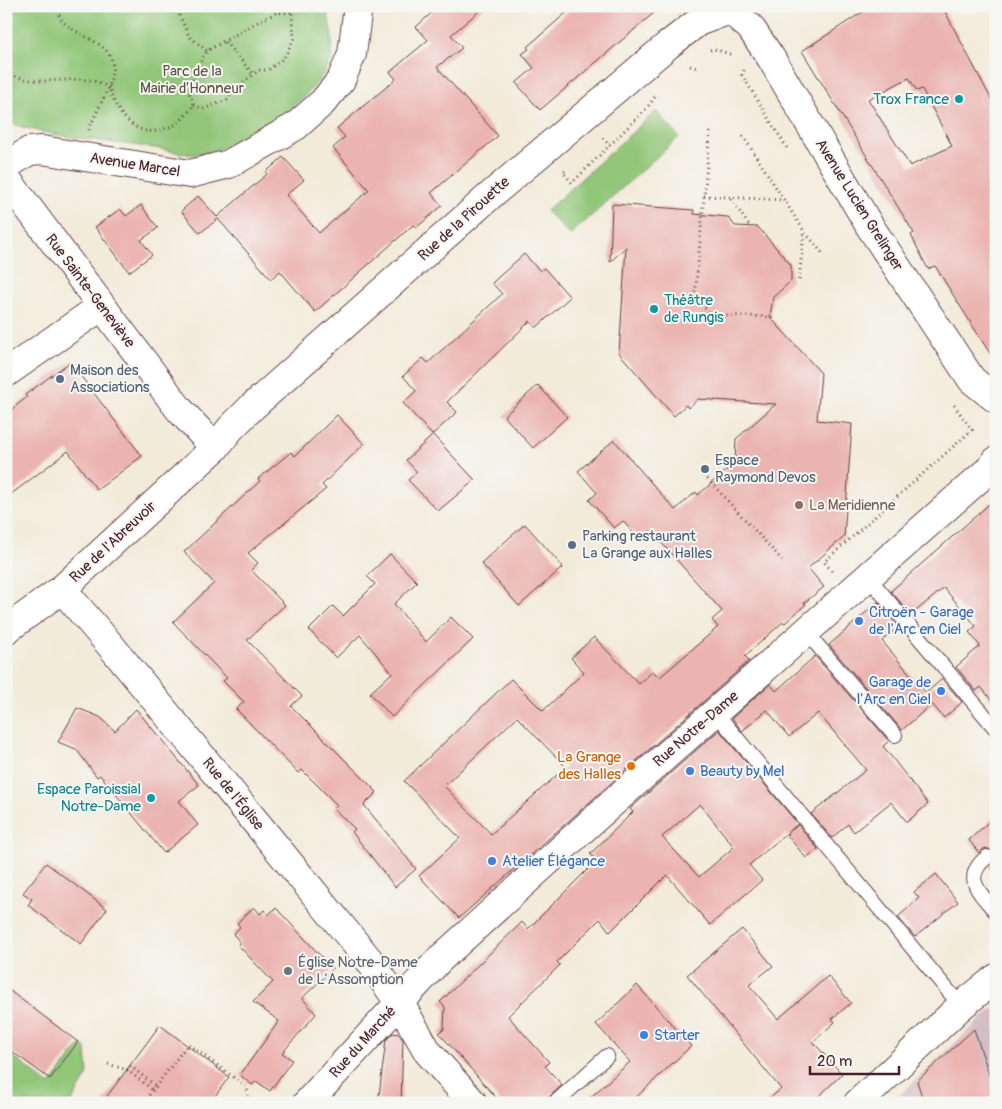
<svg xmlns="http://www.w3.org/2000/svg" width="1002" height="1109" font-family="Pangolin,sans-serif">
<rect width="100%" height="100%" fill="#f6f6f2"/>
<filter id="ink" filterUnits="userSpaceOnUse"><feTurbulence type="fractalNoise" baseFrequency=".02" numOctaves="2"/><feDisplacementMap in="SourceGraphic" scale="10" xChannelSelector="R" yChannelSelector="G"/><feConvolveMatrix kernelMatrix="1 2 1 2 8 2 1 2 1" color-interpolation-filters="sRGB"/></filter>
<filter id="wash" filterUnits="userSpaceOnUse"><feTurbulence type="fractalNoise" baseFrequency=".0096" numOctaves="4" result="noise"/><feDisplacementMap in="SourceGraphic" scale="20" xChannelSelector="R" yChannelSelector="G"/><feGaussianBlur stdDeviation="1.12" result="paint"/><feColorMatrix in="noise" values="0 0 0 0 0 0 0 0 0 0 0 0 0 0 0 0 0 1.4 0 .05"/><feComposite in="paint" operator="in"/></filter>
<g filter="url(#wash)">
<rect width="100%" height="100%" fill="#f3ebda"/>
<!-- industrial -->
<path fill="#d2bec4" d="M996 1007V1103H891L984 1016Z"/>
<!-- green -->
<path fill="#91c678" stroke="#6e7252" d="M6 6H325L327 10C330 26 336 46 330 62 314 102 241 146 200 154 189 156 167 150 155 148 107 141 52 138 6 122Z
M656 111 679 137 570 235 546 211Z
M80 1045H83L86 1049 88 1074 71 1103H6V1051L50 1085Z"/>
<g id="blocks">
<!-- building -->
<path fill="#ebb4b0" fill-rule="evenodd" d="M439 6H485L451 35 462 48 437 67 498 136 431 193 442 206 416 228 413 225 315 312 280 271 271 279 218 219 200 233 181 211 198 196 217 217 267 174 266 172 283 157 304 180 286 195 319 233 369 190 333 148 345 137 337 128 396 79 390 72 428 40 416 27Z
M574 6H662L540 110 516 83 534 68 522 54 529 49 527 47Z
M872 6H942L996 108V363L935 266 928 269 911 235 914 233 802 51ZM909 78 917 91 922 89 952 146 910 166 868 99Z
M612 204 694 210V214L728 217 735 226 758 227 791 265V281L773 297 770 317 821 373 817 420 852 424 844 537 808 568 824 587 804 603 806 604 785 623 783 622 745 656 749 661 459 918 419 876 460 838 404 781 511 679 543 711 584 672 571 658 594 637 639 684 653 671 659 678 718 627 712 620 722 611 651 531 640 541 623 521 614 528 589 500 597 493 578 471 614 440 675 510 696 492 698 495 735 463 736 439 776 404 698 399 688 408 686 405 674 416 619 353 626 247 610 262ZM517 717 566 767 491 834 444 786Z
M141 205 158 228 141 240 152 255 129 272 95 227 120 209 126 216Z
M524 254 540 271 544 268 570 297 536 328 530 321 447 402 457 412 432 435 403 403 416 391 403 376 423 358 428 363 502 294 492 283Z
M70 362 142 456 97 490 68 451 6 498V414L27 397 25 395Z
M538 385 567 417 533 448 504 416Z
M337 415 364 444 322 485 326 489 248 553 258 563 251 570 285 605 247 640 302 696 291 706 377 792 364 805 416 869 395 887 352 832 355 829 334 809 337 805 302 770 298 773 236 709 244 702 223 681 227 678 173 622 214 583 184 552 260 481 258 479 291 452 295 456Z
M433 435 475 480 438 511 408 480 417 472 406 460Z
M996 498V706L981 687 976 691 956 667 980 646 969 632 976 626 944 588 911 615 891 591Z
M525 524 563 567 519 606 481 563Z
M390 554 417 582 394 604 426 642 451 617 473 639 392 717 370 693 392 673 360 635 336 658 309 630 333 606 343 616 375 584 367 576Z
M878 602 898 627 882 641 926 693 942 679 962 702 944 718 932 704 902 730 829 645Z
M815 656 889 741 883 746 928 804 907 822 891 802 854 832 848 824 832 838 811 814 866 770 818 713 789 737 767 710 742 731 732 718 770 684 776 691Z
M77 708 100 717 115 731 136 709 199 785 179 801 198 825 164 853 100 775 97 777 76 749 58 742Z
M719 730 798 824 749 865 762 880 710 925 667 875 610 932 600 919 557 962 560 965 508 1016 549 1062 545 1066 562 1085 549 1097 546 1103H501L439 1033 444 1029 445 1007 440 1002 522 922 528 929 597 860 590 854 633 812 630 809ZM700 804 734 847 699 877 662 837Z
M996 815V874L990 867 996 859 994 851 985 848 979 853 969 840Z
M798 825 818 849 806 858 786 834Z
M46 863 107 909 81 944 28 905 32 899 23 893Z
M936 874 958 902 915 937 898 917 919 898 914 892Z
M254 907 260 914 264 910 268 915 276 908 333 969 302 998 316 1014 282 1053 292 1060 270 1091 256 1081 252 1085 240 1075 279 1021 253 1002 273 982 238 945 240 942 233 934 240 927 237 923Z
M742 929 773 966 749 985 778 1019 828 976 851 1003 832 1019 835 1022 813 1042 842 1074 812 1103H764L781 1089 687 975Z
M637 985 691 1046 630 1103H584L630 1062 596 1024Z
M6 988 78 1042 50 1079 6 1047Z
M160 1025 229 1077 210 1103H102Z
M974 1029 996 1095V1103H924L917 1081Z
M393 1033 399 1034 403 1040 401 1103H378L386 1040Z"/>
</g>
</g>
<g filter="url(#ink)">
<use href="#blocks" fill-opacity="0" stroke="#633e45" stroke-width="1"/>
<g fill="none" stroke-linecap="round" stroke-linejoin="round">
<!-- service casing -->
<g stroke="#633e45" stroke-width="16">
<path id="service" d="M868 577 996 729
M806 632 895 735
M715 712 961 1006
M987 857C961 878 980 893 996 912
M555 1103 607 1056"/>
</g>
<!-- minor casing -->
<g stroke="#633e45" stroke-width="30">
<path id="minor" d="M6 166 29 151 42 150 190 174 229 164 296 126 323 102 341 80 352 54 358 6
M6 178 179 409 215 448
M6 373 102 306
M6 630 62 589
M399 1002 428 1052 473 1103
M858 1103 961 1006 996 978"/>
</g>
<!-- tertiary casing -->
<g stroke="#633e45" stroke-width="30">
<path id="tertiary" d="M399 1002 369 960 111 646 62 589 215 448 231 428 252 407 492 194 668 45 698 22 730 10 750 27 771 58 869 225 972 380 996 399
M307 1103 439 960 590 823 992 467 996 461"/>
</g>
<!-- path -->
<path stroke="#633e45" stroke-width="3" stroke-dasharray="1 4" stroke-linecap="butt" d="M54 6C57 11 59 16 62 20 76 38 118 42 112 72 109 93 96 110 89 130
M175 6 189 36 207 51
M225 42 253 74
M710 50 714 49 733 55
M690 66 697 68
M744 70 742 75 787 148
M6 72C37 88 59 77 90 80 96 81 103 85 109 87 115 111 135 140 164 129 168 127 174 126 178 123 184 118 189 111 194 105L190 94 194 73 207 51 259 21 277 13 292 12 298 6
M194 105 203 109 227 100 234 89 259 70H268L284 58 294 39 292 12
M710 132 695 296 711 315 775 317
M743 136 804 231 824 255
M603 138 610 146
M565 171 563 172 572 183 647 108 657 94
M704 196 784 200
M731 199 750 227
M799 280 804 232
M704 475 782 560
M832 571 824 562 972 430 954 405
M108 1064 127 1070 153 1090
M127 1070 130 1066 156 1086
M243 1100 248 1103
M143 1103 188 1044 247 1087 248 1094 241 1103"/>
<!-- service -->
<use href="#service" stroke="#fff" stroke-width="14"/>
<!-- minor -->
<use href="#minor" stroke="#fff" stroke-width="28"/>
<!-- tertiary -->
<use href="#tertiary" stroke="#fff" stroke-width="28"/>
</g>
</g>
<!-- markers -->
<g fill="#0f9aa8" stroke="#f6f6f2" stroke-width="2">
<circle cx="959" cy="99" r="5"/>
<circle cx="654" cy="309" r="5"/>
<circle cx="151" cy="798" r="5"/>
</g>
<g fill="#5c6f8a" stroke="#f6f6f2" stroke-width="2">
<circle cx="60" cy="379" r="5"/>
<circle cx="705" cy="469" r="5"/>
<circle cx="572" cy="545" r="5"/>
</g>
<circle fill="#8d6e63" stroke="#f6f6f2" stroke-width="2" cx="799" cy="505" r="5"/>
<g fill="#3f7fe0" stroke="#f6f6f2" stroke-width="2">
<circle cx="859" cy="621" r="5"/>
<circle cx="941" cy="691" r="5"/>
<circle cx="690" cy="771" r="5"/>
<circle cx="492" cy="861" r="5"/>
<circle cx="644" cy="1035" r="5"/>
</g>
<circle fill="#e8710a" stroke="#f6f6f2" stroke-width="2" cx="631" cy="766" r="5"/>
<circle fill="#6b7280" stroke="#f6f6f2" stroke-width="2" cx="288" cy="971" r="5"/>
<g text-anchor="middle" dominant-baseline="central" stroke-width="4" stroke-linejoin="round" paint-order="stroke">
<!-- park labels -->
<g font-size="15" fill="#5f5142" stroke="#f6f6f2">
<text x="192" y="71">Parc de la<tspan x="192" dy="17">Mairie d’Honneur</tspan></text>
</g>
<!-- culture labels -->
<g font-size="15" fill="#0d838f" stroke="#f6f6f2" text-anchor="end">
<text x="949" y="99">Trox France</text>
<text x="664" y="300" text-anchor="start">Théâtre<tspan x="664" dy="17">de Rungis</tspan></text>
<text x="141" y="789">Espace Paroissial<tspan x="141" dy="17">Notre-Dame</tspan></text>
</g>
<!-- street labels -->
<g font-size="15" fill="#4a1f2b" stroke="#f6f6f2">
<text transform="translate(135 165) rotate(9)">Avenue Marcel</text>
<text transform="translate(859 205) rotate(58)">Avenue Lucien Grelinger</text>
<text transform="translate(464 219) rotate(-42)">Rue de la Pirouette</text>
<text transform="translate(90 291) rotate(53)">Rue Sainte-Geneviève</text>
<text transform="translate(113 542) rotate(-43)">Rue de l'Abreuvoir</text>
<text transform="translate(696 729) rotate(-41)">Rue Notre-Dame</text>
<text transform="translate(233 794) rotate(51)">Rue de l'Église</text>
<text transform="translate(363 1042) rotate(-48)">Rue du Marché</text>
</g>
<!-- service labels -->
<g font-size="15" fill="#4e5e75" stroke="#f6f6f2" text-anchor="start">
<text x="70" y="370">Maison des<tspan x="70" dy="17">Associations</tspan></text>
<text x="715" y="460">Espace<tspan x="715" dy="17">Raymond Devos</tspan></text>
<text x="582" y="536">Parking restaurant<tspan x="582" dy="17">La Grange aux Halles</tspan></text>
</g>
<!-- education labels -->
<g font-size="15" fill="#785e54" stroke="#f6f6f2" text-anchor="start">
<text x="809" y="505">La Meridienne</text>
</g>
<!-- shop labels -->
<g font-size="15" fill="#366cbe" stroke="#f6f6f2" text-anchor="start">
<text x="869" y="612">Citroën - Garage<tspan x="869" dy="17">de l'Arc en Ciel</tspan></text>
<text x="931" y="682" text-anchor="end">Garage de<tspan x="931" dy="17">l'Arc en Ciel</tspan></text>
<text x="700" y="771">Beauty by Mel</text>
<text x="502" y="861">Atelier Élégance</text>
<text x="654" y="1035">Starter</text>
</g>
<!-- food labels -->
<g font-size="15" fill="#c56008" stroke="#f6f6f2" text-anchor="end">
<text x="621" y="757">La Grange<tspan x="621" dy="17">des Halles</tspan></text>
</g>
<!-- worship labels -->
<g font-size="15" fill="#5b616d" stroke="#f6f6f2" text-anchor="start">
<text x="298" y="962">Église Notre-Dame<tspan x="298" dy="17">de L'Assomption</tspan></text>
</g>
</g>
<!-- margin -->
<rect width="1002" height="1109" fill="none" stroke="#f6f6f2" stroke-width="25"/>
<!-- scale -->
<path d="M810 1066v8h89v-8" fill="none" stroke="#4a1f2b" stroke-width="2.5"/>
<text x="817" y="1066" font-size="15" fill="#4a1f2b" stroke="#f6f6f2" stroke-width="4" paint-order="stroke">20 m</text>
</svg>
